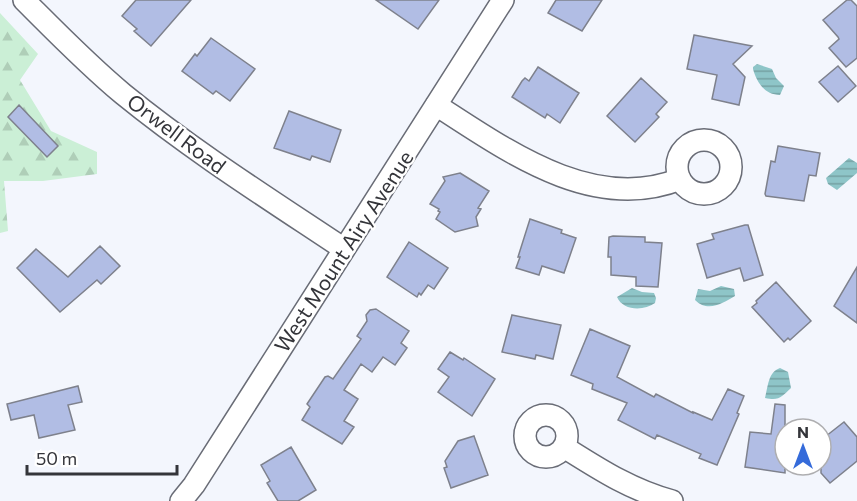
<svg xmlns="http://www.w3.org/2000/svg" width="857" height="501" font-family="Commissioner,sans-serif">
<defs>
<pattern id="forest-firs" width="22" height="20" patternUnits="userSpaceOnUse" patternTransform="scale(1.5)"><rect width="22" height="20" fill="#cbefd6"/><path d="M5 1l3.5 6h-7zM16 11l3.5 6h-7z" fill="#afceb8"/></pattern>
<pattern id="water-rules" width="6" height="5" patternUnits="userSpaceOnUse" patternTransform="scale(1.5)"><rect width="6" height="5" fill="#8ec5c8"/><path d="M0 2.5h6" fill="none" stroke="#75a1a3"/></pattern>
</defs>
<rect width="100%" height="100%" fill="#f3f6fd"/>
<!-- forest -->
<path fill="url(#forest-firs)" d="M0 13 38 54 20 80 51 131 97 152V174L43 181H4L8 231 0 233Z"/>
<!-- water -->
<path fill="url(#water-rules)" d="M757 64 772 69 776 78 784 86 780 95C765 95 757 83 753 69V67Z
M849 158 857 163V173L837 190 828 184 826 178Z
M721 286 734 289 735 296C723 303 708 313 695 300L698 289 710 291Z
M632 288 642 292 654 293 656 298 655 303C644 311 623 311 617 297Z
M780 368 788 372 791 388C781 397 780 401 765 398 768 387 768 372 780 368Z"/>
<!-- building -->
<path fill="#b1bde4" stroke="#7e818c" stroke-width="1.5" d="M136 0H191L151 46 134 31 137 29 122 16Z
M376 0H439L418 29Z
M556 0H602L582 31 548 13Z
M847 0H851L857 6V58L846 67 829 48 839 39 838 37 823 20Z
M694 35 752 46 733 64 745 77 739 105 712 99 717 75 687 69Z
M211 38 255 69 230 101 216 91 213 94 182 71 195 54 197 56Z
M838 66 856 86 838 102 819 82Z
M538 67 579 93 560 123 547 114 545 118 512 97 522 81 525 78 529 81Z
M641 78 667 102 656 114 659 117 635 142 607 116Z
M19 105 58 146 47 157 8 117Z
M289 111 341 130 330 162 312 156 310 160 274 148Z
M778 146 820 153 816 176 809 175 804 201 766 196 765 194 771 161 775 162Z
M460 173 489 191 478 208 481 209 476 217 478 226 455 232 436 219 440 212 438 211 439 209 430 204 445 181 443 177Z
M530 219 562 230 561 233 576 238 564 273 542 266 539 275 516 268 520 257H518Z
M745 225H748L763 275 744 281 740 268 707 278 697 244 714 239 712 234Z
M613 236 645 237V242L662 243 658 287 636 286V277L611 275V257H608L609 237Z
M409 242 448 268 434 289 428 285 421 295 419 293 417 297 387 277Z
M100 246 120 266 101 284 97 280 60 312 17 268 36 249 68 277Z
M857 267V323L834 306Z
M776 282 811 321 790 340 788 338 784 342 752 307 757 303 756 301Z
M376 309 409 331 401 343 407 348 395 365 383 357 372 372 361 364 344 390 358 399 344 421 354 427 342 444 302 420 310 407 307 404 325 377 328 376 333 379 361 339 357 336 367 321 366 315 370 310Z
M512 315 561 325 553 359 536 355 535 359 502 352Z
M590 329 630 346 617 377 654 397 656 394 693 413V412L712 420 728 389 744 396 737 413 739 414 717 465 699 458 701 454 657 435 655 439 618 420 627 403 592 389 593 384 571 375Z
M450 352 463 360 464 358 495 379 472 416 438 392 449 377 438 369Z
M78 386 82 402 68 405 75 430 39 438 34 415 11 420 7 404Z
M775 404 785 405V473L745 467 750 432 771 434Z
M844 422 857 437V461L830 483 821 473V440Z
M474 436 488 475 451 488 444 468 447 467 445 461 458 441Z
M291 447 316 490 298 501H278L267 483 270 481 261 465Z"/>
<g fill="none" stroke-linecap="round" stroke-linejoin="round">
<!-- street casing -->
<g stroke="#696c76" stroke-width="24">
<path id="street" d="M24 0C56 32 88 65 123 94 193 151 269 199 344 249
M436 105C506 150 593 214 680 179
M677 167a27 27 0 1 1 54 0a27 27 0 1 1-54 0Z
M525 436a21 21 0 1 1 42 0a21 21 0 1 1-42 0Z
M564 447C599 469 631 490 672 501
M181 501 194 485 503 0"/>
</g>
<!-- street -->
<use href="#street" stroke="#fff" stroke-width="21"/>
</g>
<g text-anchor="middle" dominant-baseline="central" stroke-width="4.5" stroke-linejoin="round" paint-order="stroke">
<!-- street labels -->
<g font-size="21" fill="#34353a" stroke="#fff">
<text transform="translate(177 133) rotate(37)">Orwell Road</text>
<text transform="translate(343 251) rotate(-57)">West Mount Airy Avenue</text>
</g>
</g>
<!-- north arrow -->
<g transform="translate(803 447)"><circle r="28" fill="#ffffff" stroke="#aeaeb0" stroke-width="1.5"/>
<path d="M0-4.5L10 22L0 15L-10 22Z" fill="#356bda"/>
<text y="-9" font-size="16" font-weight="bold" text-anchor="middle" fill="#34353a">N</text>
</g>
<!-- scale -->
<path d="M27 465v9h150v-9" fill="none" stroke="#34353a" stroke-width="3"/>
<text x="36" y="465" font-size="18" fill="#34353a" stroke="#ffffff" stroke-width="4.5" paint-order="stroke">50 m</text>
</svg>
